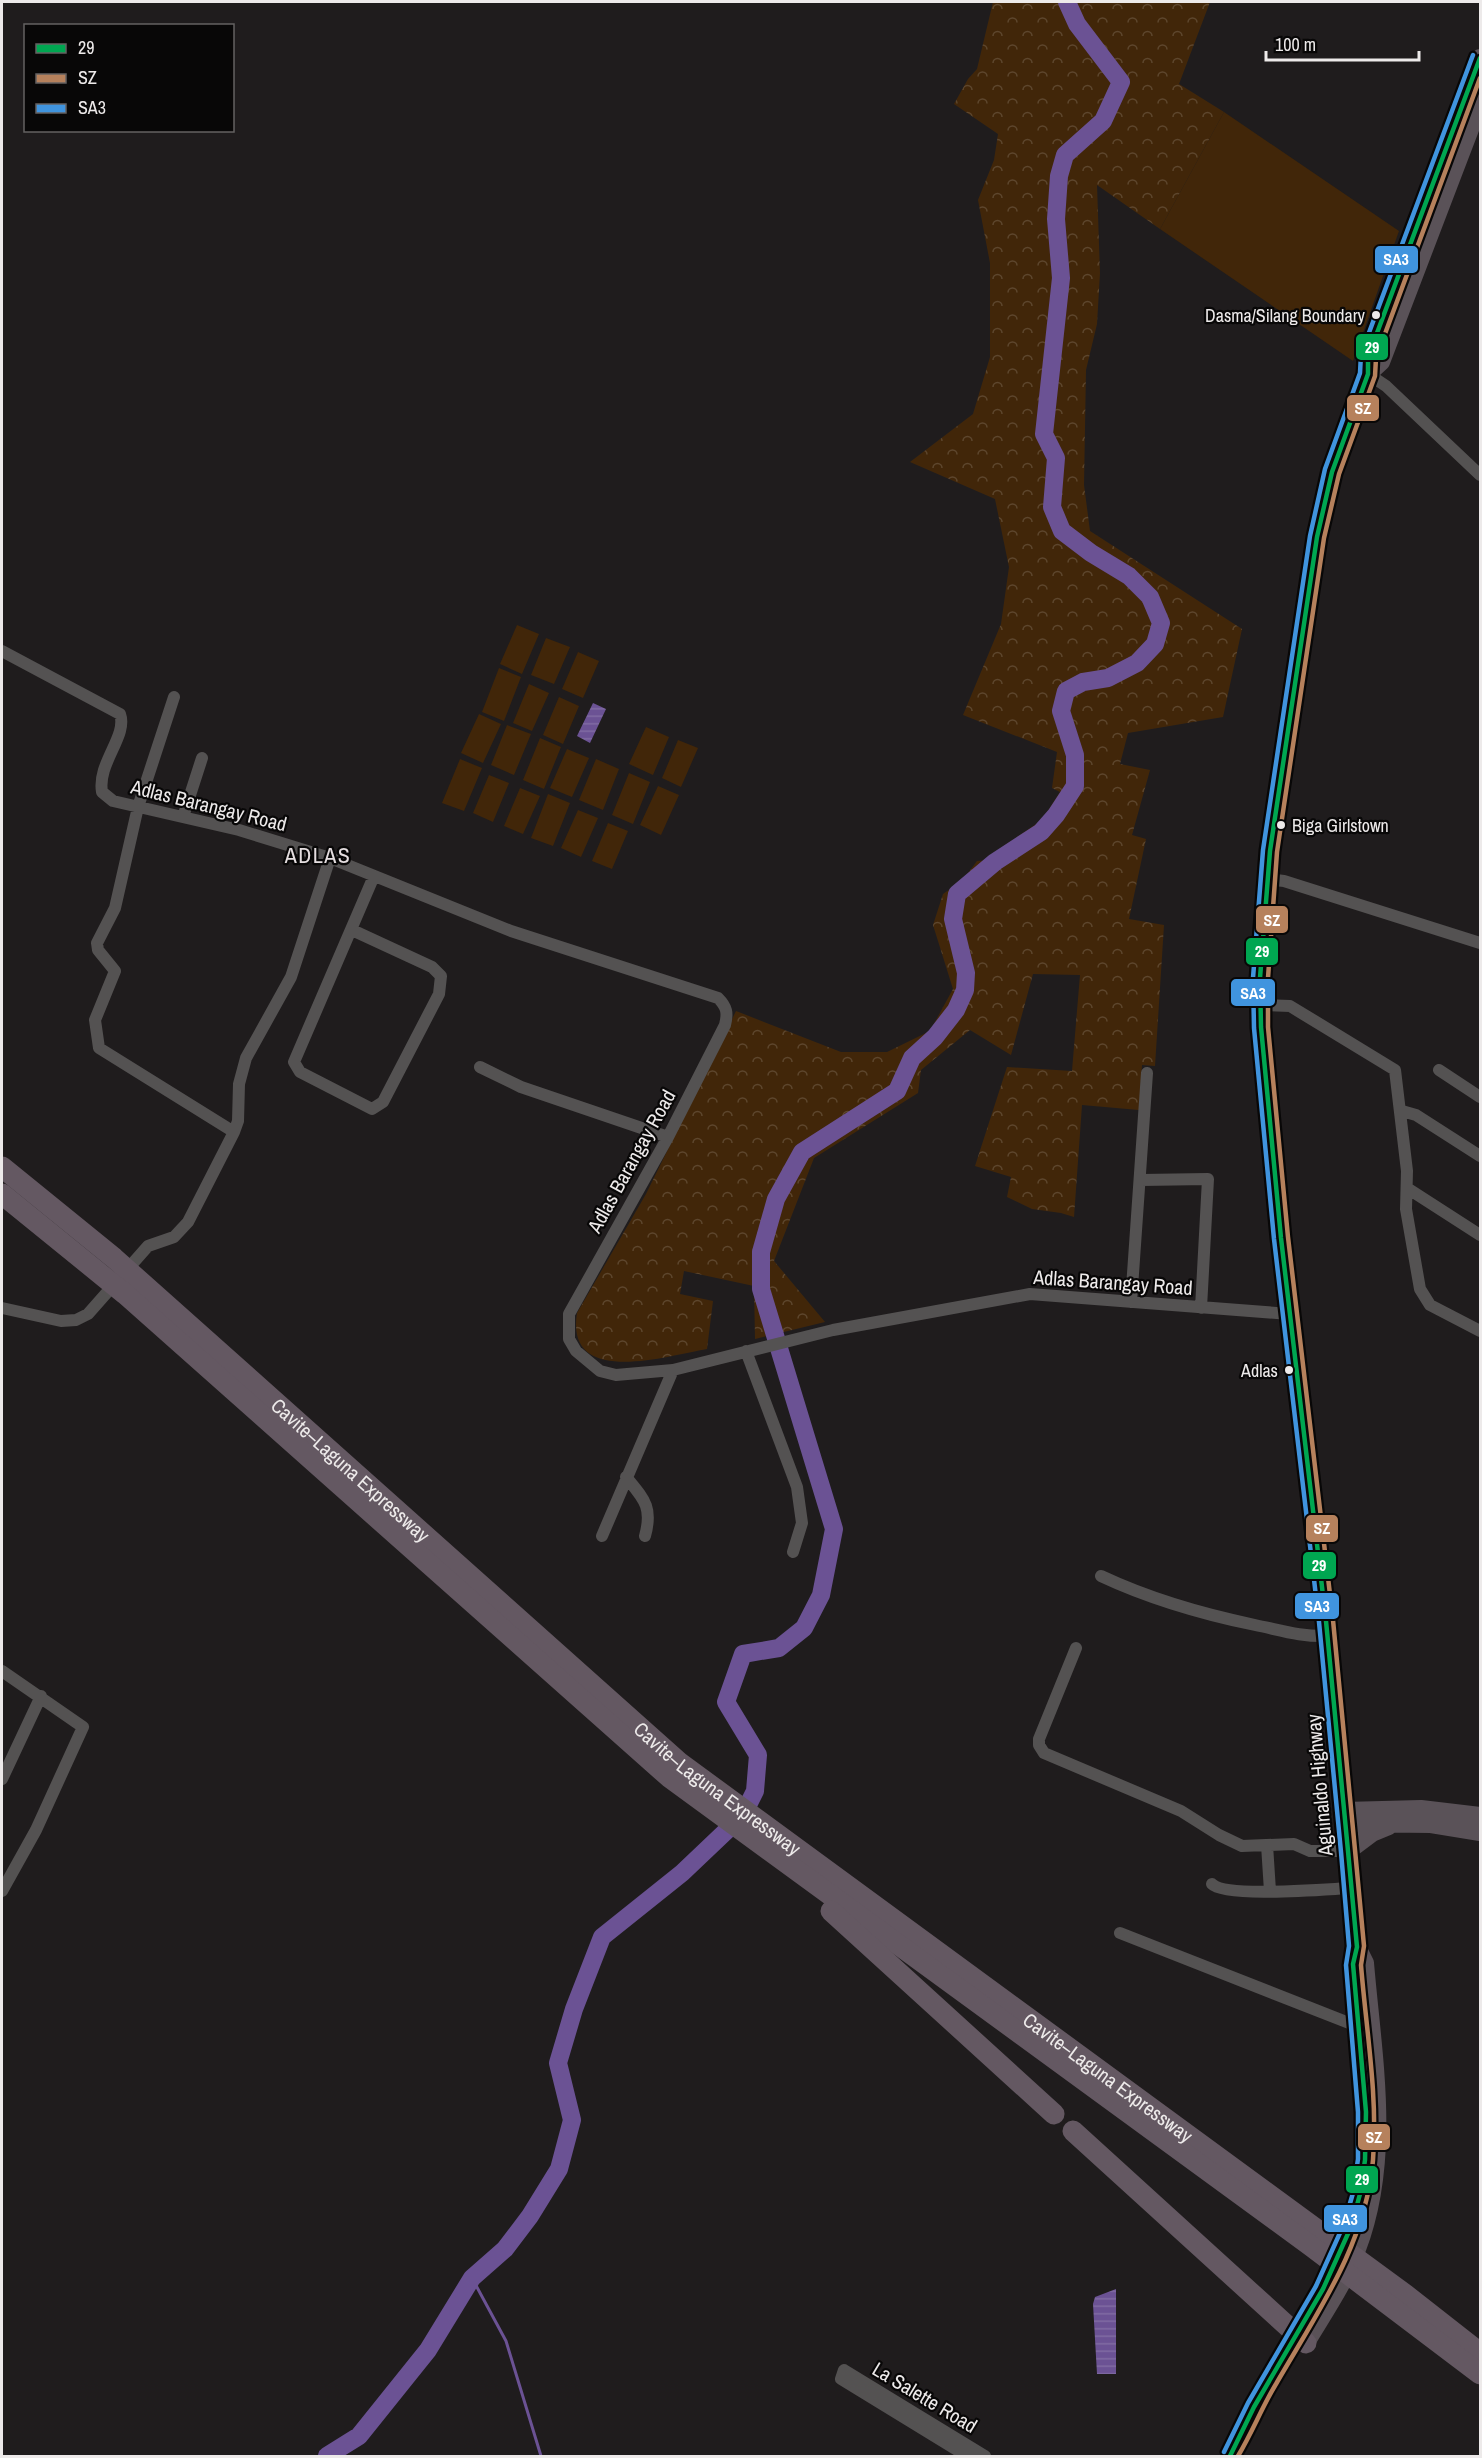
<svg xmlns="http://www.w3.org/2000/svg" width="1482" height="2458" font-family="'Archivo Narrow',sans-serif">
<defs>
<pattern id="forest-crowns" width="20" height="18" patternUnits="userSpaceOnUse" patternTransform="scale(1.5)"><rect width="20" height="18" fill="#412609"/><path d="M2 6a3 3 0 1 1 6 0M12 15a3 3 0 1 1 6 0" fill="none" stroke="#5d462d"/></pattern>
<pattern id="water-rules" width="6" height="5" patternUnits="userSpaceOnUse" patternTransform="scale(1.5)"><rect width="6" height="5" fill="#6b5294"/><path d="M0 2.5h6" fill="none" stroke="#806ba3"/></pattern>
</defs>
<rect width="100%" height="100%" fill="#1f1c1d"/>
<!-- grass -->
<path fill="#412609" d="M1224 112 1399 231 1353 361 1160 229Z
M517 625 539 634 522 674 500 664Z
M546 638 570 647 554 684 531 675Z
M578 652 599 661 583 698 562 689Z
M499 668 521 677 504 721 482 712Z
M529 684 549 693 532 731 513 723Z
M559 697 579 706 563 744 543 735Z
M479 714 501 724 483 763 461 753Z
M507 725 531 734 514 775 491 765Z
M646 727 669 737 653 775 629 764Z
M540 738 561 747 544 789 523 780Z
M678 740 698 748 681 787 662 778Z
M567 749 589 758 572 797 550 788Z
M460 759 482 768 464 811 442 803Z
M596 759 619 769 603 810 579 800Z
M629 773 650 782 633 824 612 815Z
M489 775 509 783 493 822 473 813Z
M658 786 679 795 661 835 640 825Z
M520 788 540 796 523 834 504 826Z
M548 794 570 803 553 846 531 838Z
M578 810 598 818 581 857 561 848Z
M608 823 628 831 612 869 592 861Z"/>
<!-- forest -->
<path fill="url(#forest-crowns)" d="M993 2H1210L1179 84 1224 112 1160 229 1097 185 1100 273 1097 324 1086 370 1084 485 1090 531 1242 629 1223 717 1128 733 1120 764 1150 770 1132 835 1146 839 1129 919 1164 925 1155 1066 1142 1065 1139 1110 1082 1105 1074 1217 1061 1213 1032 1209 1007 1197 1011 1177 975 1166 1007 1067 1072 1071 1080 975 1033 974 1011 1055 970 1030 921 1070 918 1093 814 1158 774 1261 825 1322 755 1339 754 1286 684 1271 680 1294 713 1301 707 1349C666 1356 565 1388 577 1313L646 1194 736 1011 841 1052H887L930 1031 953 989 933 925 943 894 963 880 977 861 990 860 1001 848 1042 820 1060 792 1052 788 1057 752 963 715 1001 624 1009 567 995 499 910 462 973 414 990 357V263L978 200 994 160 998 134 954 104 968 79 977 69Z"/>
<!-- water -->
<path fill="url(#water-rules)" d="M593 703 606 709 590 743 577 736Z
M1116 2289V2374H1097L1093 2304 1095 2297Z"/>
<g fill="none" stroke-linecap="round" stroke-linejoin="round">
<!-- stream -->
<path stroke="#6b5294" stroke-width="3" d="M472 2278 506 2341 541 2456"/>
<!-- river -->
<path stroke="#6b5294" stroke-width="18" d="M327 2456 359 2436 428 2350 472 2278 505 2249 530 2216 559 2169 572 2120 558 2063 574 2009 602 1937 682 1873 743 1815 755 1791 758 1755 726 1702 743 1654 779 1648 804 1628 821 1595 834 1529 761 1289V1252L776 1199 802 1152 897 1091 912 1058 935 1037 956 1010 965 990 966 973 953 919 957 894 995 862 1041 832 1056 815 1075 786V755L1061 711 1066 691 1083 682 1108 678 1137 663 1155 644 1161 623 1150 597 1129 576 1091 553 1062 531 1052 507 1056 458 1044 434 1061 278 1056 219 1059 176 1065 155 1103 121 1121 82 1077 24 1067 2"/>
<!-- street -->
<path stroke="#545252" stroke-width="12" d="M1368 374 1386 386 1480 475
M2 651 120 714C128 736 97 763 102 792L113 801 239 830 330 858 511 931 718 998C727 1007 728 1013 725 1025L668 1137 569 1314V1339L576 1351 600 1371 616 1375 673 1370 833 1330 1030 1294 1290 1314
M174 697 138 807 115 908 97 943 98 950 115 971 95 1020 99 1048 234 1132
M183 817 202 758
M1267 879 1284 881 1480 943
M352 930 432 967 441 976 439 994 383 1102 372 1109 300 1072 294 1062 374 876
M1260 1005 1290 1006 1395 1070 1407 1171 1406 1209 1420 1289 1430 1305 1480 1331
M480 1067 521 1087 668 1137
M1439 1070 1480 1097
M1402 1111 1416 1115 1480 1156
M1141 1180 1208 1179 1201 1308
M1407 1188 1480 1235
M1131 1302 1147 1073
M2 1308 61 1321 76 1320 88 1314 148 1246 174 1237 188 1222 234 1132 238 1121 239 1084 246 1058 291 977 330 858
M746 1351 797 1487 802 1523 793 1552
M626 1477C644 1499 653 1507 645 1536
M602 1536 673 1370
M1101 1576C1150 1599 1202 1614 1255 1625 1280 1630 1301 1637 1327 1636
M1076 1648 1039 1739V1745L1044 1753 1181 1811 1219 1835 1242 1846 1294 1844 1310 1851H1348
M2 1671 83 1727 36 1830 2 1891
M2 1779 41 1696
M1267 1845 1270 1891
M1212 1884C1225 1898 1327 1889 1351 1888
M1120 1933 1349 2023 1357 2021
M967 2456 841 2379 844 2370 985 2456"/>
<!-- primary -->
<path stroke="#5a5258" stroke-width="18" d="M1368 374 1381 362 1480 103
M1344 1811 1421 1809 1480 1816
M1345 1823 1431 1824 1480 1832
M1348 1851 1372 1833 1389 1826
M1307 2341C1325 2311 1345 2282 1357 2249 1392 2157 1373 2058 1365 1963L1357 1947
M1230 2456C1240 2441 1245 2423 1254 2407 1297 2329 1358 2253 1365 2160 1369 2096 1358 2029 1353 1964L1357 1947 1348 1851 1326 1621 1281 1238 1261 1027 1260 978 1270 851 1317 537 1332 472 1368 374V357L1480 58"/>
<!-- highway -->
<g stroke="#645862" stroke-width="21">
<path id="s1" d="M2 1167 114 1258 680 1763 1406 2295 1480 2353"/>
<path d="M2 1194 125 1294 669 1777 1311 2246 1480 2374"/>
<path d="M831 1911 1054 2114"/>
<path d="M1073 2131 1306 2343"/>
</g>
<!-- bus-1 casing -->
<g stroke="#080707" stroke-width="9">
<path id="bus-1" d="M1230 2456 1254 2407 1323 2289 1351 2227 1360 2194 1365 2160 1366 2112 1353 1964 1357 1947 1348 1851 1326 1621 1281 1238 1261 1027 1260 978 1270 851 1317 537 1332 472 1368 374V357L1480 58"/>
</g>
<!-- bus-2 casing -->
<g stroke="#080707" stroke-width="9">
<path id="bus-2" d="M1238 2456C1252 2433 1262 2407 1276 2384 1317 2313 1366 2244 1373 2160 1378 2095 1366 2029 1361 1965L1364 1946 1355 1850 1333 1620 1288 1237 1268 1027V978L1277 852 1324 538 1339 474 1375 376 1376 358 1480 78"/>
</g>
<!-- bus-3 casing -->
<g stroke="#080707" stroke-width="9">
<path id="bus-3" d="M1224 2452 1248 2403 1316 2286 1344 2224 1353 2193 1358 2159V2112L1346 1965 1349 1946 1341 1852 1319 1622 1274 1239 1254 1028 1253 978 1263 850 1310 536 1325 469 1360 373 1361 354 1473 55"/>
</g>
<!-- bus-1 -->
<use href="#bus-1" stroke="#00a651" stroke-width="4.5"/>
<!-- bus-2 -->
<use href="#bus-2" stroke="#b6815c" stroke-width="4.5"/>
<!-- bus-3 -->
<use href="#bus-3" stroke="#4094de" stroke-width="4.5"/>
</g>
<!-- markers -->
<g fill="#edeaea" stroke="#080707" stroke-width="2">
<circle cx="1376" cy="315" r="5"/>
<circle cx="1281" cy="825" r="5"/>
<circle cx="1289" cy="1370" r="5"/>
</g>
<g text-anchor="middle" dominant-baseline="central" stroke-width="4.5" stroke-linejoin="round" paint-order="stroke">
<!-- bus labels -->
<g font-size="18" fill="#edeaea" stroke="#080707" text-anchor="end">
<text x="1365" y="315">Dasma/Silang Boundary</text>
<text x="1292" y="825" text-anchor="start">Biga Girlstown</text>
<text x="1278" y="1370">Adlas</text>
</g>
<!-- street labels -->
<g font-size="20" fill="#edeaea" stroke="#080707">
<text transform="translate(209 805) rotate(14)">Adlas Barangay Road</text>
<text transform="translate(631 1161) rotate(-61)">Adlas Barangay Road</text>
<text transform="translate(1113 1282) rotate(4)">Adlas Barangay Road</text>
<text stroke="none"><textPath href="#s1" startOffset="462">Cavite–Laguna Expressway</textPath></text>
<text transform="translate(1319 1785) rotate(-95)">Aguinaldo Highway</text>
<text stroke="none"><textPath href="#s1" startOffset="948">Cavite–Laguna Expressway</textPath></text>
<text stroke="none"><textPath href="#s1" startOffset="1434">Cavite–Laguna Expressway</textPath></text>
<text transform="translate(925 2397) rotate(31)">La Salette Road</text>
</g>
<!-- quarter labels -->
<g font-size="22" letter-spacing="1.5" fill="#e5dee0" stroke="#080707">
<text x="318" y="855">ADLAS</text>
</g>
</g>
<g stroke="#080707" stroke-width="2">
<rect x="1374" y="245" width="45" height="29" rx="6" fill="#4094de"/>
<rect x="1355" y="333" width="34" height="28" rx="6" fill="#00a651"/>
<rect x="1346" y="394" width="34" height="28" rx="6" fill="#b6815c"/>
<rect x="1255" y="905" width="34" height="29" rx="6" fill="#b6815c"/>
<rect x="1245" y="937" width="34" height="29" rx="6" fill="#00a651"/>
<rect x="1230" y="978" width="46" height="29" rx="6" fill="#4094de"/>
<rect x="1305" y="1514" width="34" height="29" rx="6" fill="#b6815c"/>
<rect x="1302" y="1551" width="35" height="29" rx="6" fill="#00a651"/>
<rect x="1294" y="1592" width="46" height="28" rx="6" fill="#4094de"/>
<rect x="1357" y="2123" width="34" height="28" rx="6" fill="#b6815c"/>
<rect x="1345" y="2165" width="34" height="29" rx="6" fill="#00a651"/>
<rect x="1323" y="2204" width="45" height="29" rx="6" fill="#4094de"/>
</g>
<g font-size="16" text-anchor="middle" font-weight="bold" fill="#fff">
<text x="1396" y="265">SA3</text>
<text x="1372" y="353">29</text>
<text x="1363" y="414">SZ</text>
<text x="1272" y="926">SZ</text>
<text x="1262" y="957">29</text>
<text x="1253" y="999">SA3</text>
<text x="1322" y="1534">SZ</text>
<text x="1319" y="1571">29</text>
<text x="1317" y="1612">SA3</text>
<text x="1374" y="2143">SZ</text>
<text x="1362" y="2185">29</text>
<text x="1345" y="2225">SA3</text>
</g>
<!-- border -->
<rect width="1482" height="2458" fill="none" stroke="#edeaea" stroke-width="6"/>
<!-- legend -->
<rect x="24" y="24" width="210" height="108" fill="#080707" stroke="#646262" stroke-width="1.5"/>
<rect x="36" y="44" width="30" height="9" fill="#00a651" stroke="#646262" stroke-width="1.5"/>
<text x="78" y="54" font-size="18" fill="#edeaea">29</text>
<rect x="36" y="74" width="30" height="9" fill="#b6815c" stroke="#646262" stroke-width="1.5"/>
<text x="78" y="84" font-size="18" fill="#edeaea">SZ</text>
<rect x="36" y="104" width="30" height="9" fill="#4094de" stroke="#646262" stroke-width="1.5"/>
<text x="78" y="114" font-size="18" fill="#edeaea">SA3</text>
<!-- scale -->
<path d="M1266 51v9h153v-9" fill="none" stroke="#edeaea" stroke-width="3"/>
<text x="1275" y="51" font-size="18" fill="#edeaea" stroke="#080707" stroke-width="4.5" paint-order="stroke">100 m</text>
</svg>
